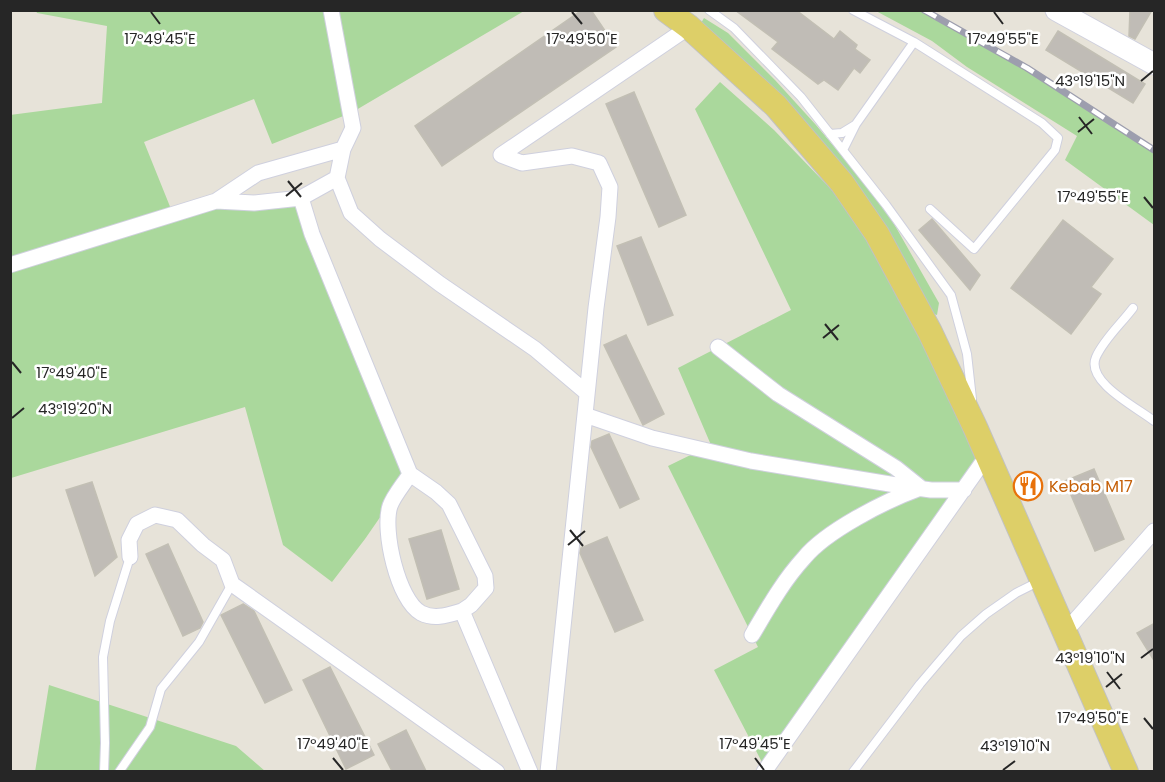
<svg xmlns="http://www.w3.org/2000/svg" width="1165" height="782" font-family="Poppins,sans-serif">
<rect width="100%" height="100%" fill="#e7e3d9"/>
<!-- green -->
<path fill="#aad89c" d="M36 11H524L351 113 272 144 254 99 144 142 173 214 301 198 410 474 365 539 332 582 283 545 245 407 11 478 10 115 102 103 107 26 37 13Z
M876 11H924L1027 68 1154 150V225L1065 160 1077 136 967 67 932 41Z
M704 18 728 33 775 80 816 125 885 208 939 303 937 315 934 314 701 23Z
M720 82 774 130 880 240 987 456 766 770 714 670 758 647 668 466 711 445 678 368 791 310 695 109Z
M49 685 236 746 265 771 35 772Z"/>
<!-- building -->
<path fill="#c0bcb6" stroke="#c2bfb4" stroke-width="1.5" d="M582 10H591L616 47 442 166 415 126Z
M735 10H796L834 39 840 31 857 45 855 49 870 60 860 73 854 68 838 90 824 80 818 84 772 49 778 42Z
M1130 10H1152L1135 39 1129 36Z
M1058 31 1145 84 1133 103 1046 50Z
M634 92 686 215 659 227 606 104Z
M932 219 980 275 970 290 919 230Z
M1063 220 1113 259 1091 287 1101 294 1071 334 1011 288Z
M641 237 673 315 648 325 617 246Z
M626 335 664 414 643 425 604 345Z
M609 434 639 499 620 508 591 447 592 441Z
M1094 469 1124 539 1095 551 1065 481Z
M92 482 117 557 95 576 66 490Z
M441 530 459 589 427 599 409 539Z
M607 537 643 620 615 632 580 553 581 548Z
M168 544 203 622 200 628 183 636 146 554Z
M243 604 254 611 292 690 265 703 221 615Z
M1155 623V662L1137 633Z
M330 667 374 755 346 769 303 680Z
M406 730 426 771H392L378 744Z"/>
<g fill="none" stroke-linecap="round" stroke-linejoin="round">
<!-- lane casing -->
<g stroke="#cfd0de" stroke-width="10">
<path id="lane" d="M709 10 734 28 801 97 886 205 951 295 967 354 972 399
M914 42 1042 123 1058 138 1055 150 974 249 930 209
M830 134 842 133 855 125
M843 150 856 124 914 42 853 10
M1133 308C1121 324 1104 339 1096 357 1085 382 1138 408 1154 421
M104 772 105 743 103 657 110 621 130 557
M119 772 150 727 161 689 199 642 232 584
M853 772 920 684 961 636 986 614 1016 593 1040 581"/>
</g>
<!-- street casing -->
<g stroke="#cfd0de" stroke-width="17">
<path id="street" d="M337 178 351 213 380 239 440 284 535 349 587 393
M301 198 312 234 410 474 436 492 449 504 485 576 486 588 471 605 462 611 530 772
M216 201 254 203 301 198 337 178 343 149
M10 265 216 201 258 173 343 149 353 128 331 10
M718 347 778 394 896 468 921 488
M585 415 652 438 751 461 902 486 931 490H964
M410 474C404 484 394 495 390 506 382 530 398 601 421 613 435 620 448 615 462 611
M130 557 129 540 137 524 155 515 177 520 203 545 223 560 232 584 497 772
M1065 632 1154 531
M752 635C768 608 783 581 804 558 826 531 885 501 918 489
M548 772 596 308 608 217 610 187 599 163 572 156 522 163 501 155 689 27
M764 772 987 456"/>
</g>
<!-- secondary casing -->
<g stroke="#cfd0de" stroke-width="23">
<path id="secondary" d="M1056 10 1154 64"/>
</g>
<!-- primary casing -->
<g stroke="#c2c2c2" stroke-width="26">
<path id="primary" d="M666 10 689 27 776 106 842 183 877 234 930 332 975 427 1126 772"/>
</g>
<!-- lane -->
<use href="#lane" stroke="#fff" stroke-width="8"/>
<!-- street -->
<use href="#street" stroke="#fff" stroke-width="15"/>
<!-- secondary -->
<use href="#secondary" stroke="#fff" stroke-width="21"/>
<!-- primary -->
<use href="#primary" stroke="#ddcf68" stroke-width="24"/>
<!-- rail casing -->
<g stroke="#9d9eae" stroke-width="7">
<path id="rail" d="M924 10 1027 68 1154 150"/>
</g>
<!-- rail -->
<use href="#rail" stroke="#fff" stroke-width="4.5" stroke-dasharray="14" stroke-linecap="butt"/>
</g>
<!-- ticks -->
<path fill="none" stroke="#262626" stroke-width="2" d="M151 12 160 24M572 12 582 24M994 12 1003 24M1141 81 1153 71M1079 117 1092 134M1078 132 1094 119M288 181 301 197M286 196 302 183M1144 197 1153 208M825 324 838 340M823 338 839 325M12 362 21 373M12 418 24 408M570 530 583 546M568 545 585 531M1141 658 1153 649M1107 672 1120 689M1106 687 1122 674M1144 718 1153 729M333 758 343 770M755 758 764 770M1003 770 1015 761"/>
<!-- icons -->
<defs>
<g id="restaurant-ring" transform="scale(1.5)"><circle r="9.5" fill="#fff" stroke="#e8710a" stroke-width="1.5"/><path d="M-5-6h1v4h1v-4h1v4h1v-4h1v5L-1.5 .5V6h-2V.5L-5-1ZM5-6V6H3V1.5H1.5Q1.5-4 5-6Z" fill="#e8710a"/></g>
</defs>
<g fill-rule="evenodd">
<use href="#restaurant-ring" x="1028" y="486"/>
</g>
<g text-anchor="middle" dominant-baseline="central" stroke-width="5" stroke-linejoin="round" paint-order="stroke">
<!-- food labels -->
<g font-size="16" fill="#c56008" stroke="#fff" text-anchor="start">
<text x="1049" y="486">Kebab M17</text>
</g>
</g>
<g font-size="15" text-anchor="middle" fill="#262626" stroke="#fff" stroke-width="5" stroke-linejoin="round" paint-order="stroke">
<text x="582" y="44">17°49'50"E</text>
<text x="160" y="44">17°49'45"E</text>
<text x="1003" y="44">17°49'55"E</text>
<text x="1090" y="86">43°19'15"N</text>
<text x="1093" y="202">17°49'55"E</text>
<text x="72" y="378">17°49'40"E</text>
<text x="75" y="414">43°19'20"N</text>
<text x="1090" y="663">43°19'10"N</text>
<text x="1093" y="723">17°49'50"E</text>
<text x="333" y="749">17°49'40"E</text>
<text x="755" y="749">17°49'45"E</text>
<text x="1015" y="751">43°19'10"N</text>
</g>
<!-- border -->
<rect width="1165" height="782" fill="none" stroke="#262626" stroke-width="24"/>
</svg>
